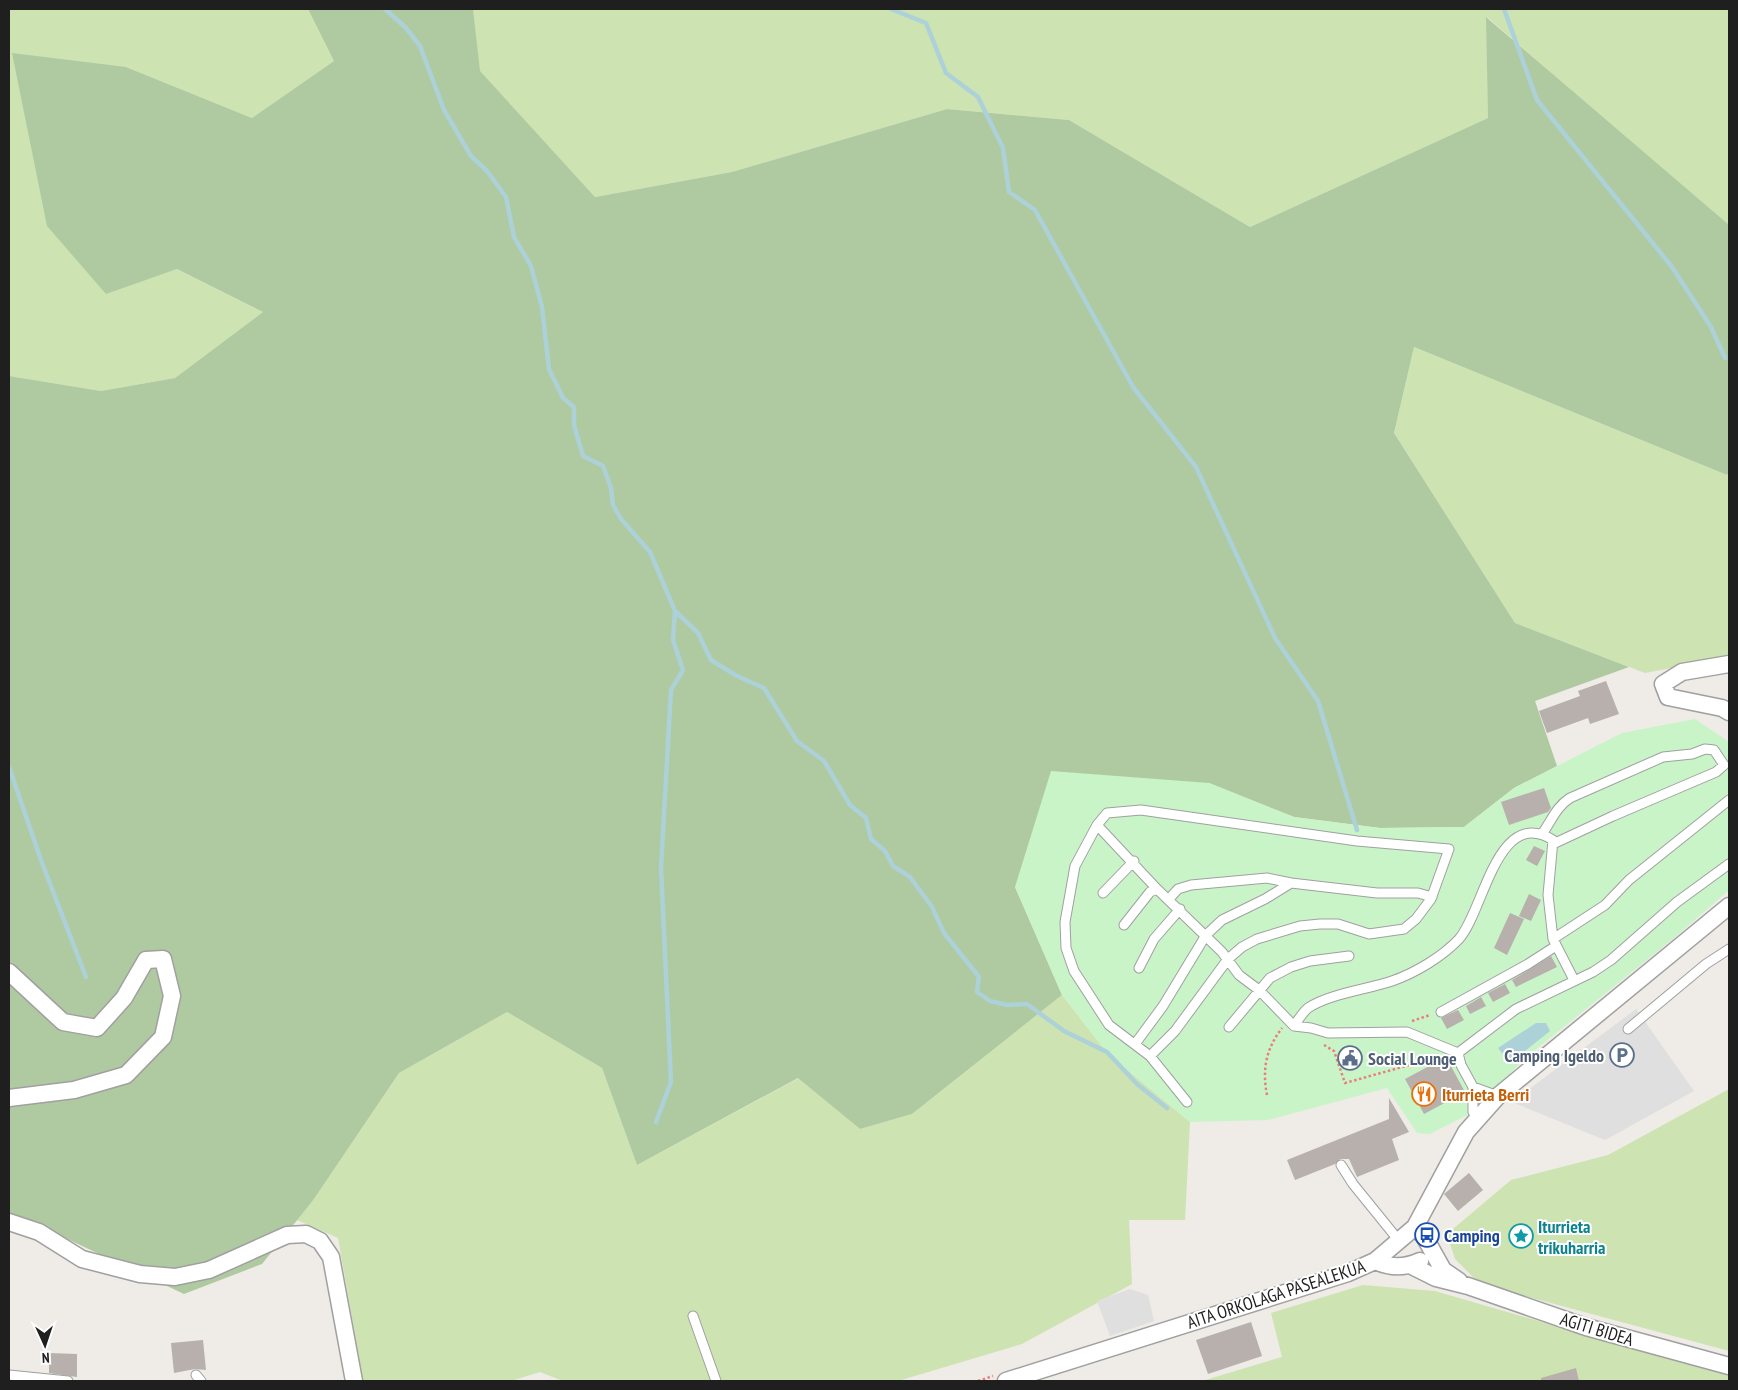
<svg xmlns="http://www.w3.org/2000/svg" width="1738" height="1390" font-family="'PT Sans Narrow',sans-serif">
<rect width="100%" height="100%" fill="#efebe6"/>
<!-- grass -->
<path fill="#cee3b2" d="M9 9H308L334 61 252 118 126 67 106 293 177 269 263 312 175 378 101 391 9 376Z
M473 9H1729V228L1487 17 1488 118 1250 227 1069 120 947 109 732 172 595 197 479 71Z
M1414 347 1727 475 1729 472V657L1645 673 1515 623 1394 433Z
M1062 995 1108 1054 1190 1122 1185 1220H1129L1132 1284 1022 1344 898 1381H563L540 1372 511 1381H363L338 1238 297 1220 314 1199 399 1073 507 1012 602 1068 637 1165 799 1078 860 1129 912 1114Z
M1729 1089V1351L1480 1284 1455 1259 1447 1234 1511 1180 1608 1155Z
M1363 1285 1435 1291 1583 1334 1729 1371V1381H1202L1282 1357 1271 1313Z"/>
<!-- forest -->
<path fill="#afcaa0" d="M308 9H473L480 71 595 197 732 172 947 109 1069 120 1250 227 1488 118 1486 17 1729 225V472L1727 475 1414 347 1394 433 1515 623 1629 667 1535 701 1557 766 1514 788 1464 827 1380 828 1294 817 1209 783 1015 887 1062 995 912 1114 860 1129 798 1078 637 1165 602 1068 507 1012 399 1073 314 1199 262 1264 184 1294 42 1227 9 1217V376L101 391 175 378 263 312 177 269 106 294 47 226 12 53 126 67 252 118 334 61Z"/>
<!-- park -->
<path fill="#c8f4c8" d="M1695 719 1729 742V890L1674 938 1524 1059 1473 1112 1430 1134 1417 1133 1387 1088 1268 1120 1190 1122 1108 1054 1062 995 1015 887 1051 771 1209 783 1294 817 1380 828 1464 827 1514 788 1622 733Z"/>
<!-- parking -->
<path fill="#dfdfdf" d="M1636 1009 1694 1091 1605 1140 1512 1102Z
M1130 1289 1148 1295 1154 1321 1110 1336 1097 1301Z"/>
<!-- water -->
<path fill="#acd1d8" d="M1536 1023H1546L1550 1031 1510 1063 1498 1048Z"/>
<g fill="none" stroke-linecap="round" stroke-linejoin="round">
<!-- stream -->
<path stroke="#acd1d8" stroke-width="4.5" d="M385 9 406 28 420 46 444 110 471 156 487 171 506 197 514 237 531 266 542 307 549 369 563 398 574 407V425L583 456 603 466 611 488 613 505 621 519 650 552 675 611 698 633 711 660 737 676 764 688 797 741 824 761 850 805 866 818 871 839 885 851 893 866 910 877 932 907 944 933 979 977 977 992 990 1001 1007 1005 1027 1004 1064 1031 1107 1052 1137 1084 1167 1108
M891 9 926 23 946 73 978 97 1003 148 1009 192 1035 210 1133 387 1196 467 1275 638 1318 701 1357 830
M1504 9 1537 100 1672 267 1711 327 1725 358
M9 767 42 863 86 977
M656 1122 671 1082 661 868 671 690 683 670 673 640 675 611"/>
</g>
<!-- building -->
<path fill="#b8b0ac" d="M1606 681 1619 714 1590 724 1588 718 1547 733 1539 711 1580 696 1578 691Z
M1544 788 1551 808 1548 812 1509 825 1501 802Z
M1534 846 1545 851 1537 866 1526 860Z
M1529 894 1541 900 1531 921 1519 916Z
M1510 913 1524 919 1507 955 1494 948Z
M1551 956 1557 967 1516 987 1512 980Z
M1505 984 1510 993 1493 1002 1488 993Z
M1481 997 1486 1006 1470 1014 1466 1006Z
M1458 1010 1464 1020 1447 1029 1441 1018Z
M1446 1057 1465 1092 1424 1114 1405 1079Z
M1389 1098 1409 1132 1392 1139 1399 1160 1357 1177 1349 1159H1340L1335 1164 1295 1180 1287 1160 1389 1119Z
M1469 1173 1483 1190 1458 1211 1444 1194Z
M1251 1322 1262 1356 1208 1374 1196 1340Z
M203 1340 206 1370 195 1369 174 1373 171 1343Z
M49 1353 77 1354V1377L49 1373Z
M1576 1368 1579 1381H1541V1378Z"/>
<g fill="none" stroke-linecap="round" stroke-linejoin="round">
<!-- lane casing -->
<g stroke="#a0a0a0" stroke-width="11">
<path id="lane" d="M1097 825 1157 889 1222 952 1239 975 1259 990 1294 1026 1311 1028 1328 1033 1407 1032 1458 1053
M1542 834C1552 820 1556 807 1570 798L1663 757 1692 754 1705 749 1714 750 1724 765 1716 772 1613 816 1553 844
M1103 893 1134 861
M1169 899 1178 889 1191 885 1267 878 1291 883
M1124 925 1150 892 1157 889
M1553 939 1605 905 1629 880 1729 800
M1139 968 1154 939 1180 909
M1441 1012 1528 964 1556 946
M1294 1026C1298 1020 1303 1012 1308 1008 1328 994 1369 989 1392 981 1415 973 1442 957 1459 939 1484 911 1497 805 1553 840L1548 895 1553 939 1574 980
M1229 1027 1270 978 1291 967 1310 961 1349 956
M1628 1029 1706 964 1729 949
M1135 1044 1163 1006 1206 935 1222 920 1265 899 1291 883 1377 893H1418L1432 897
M1150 1056 1109 1025 1074 971 1066 948 1065 922 1075 866 1097 825 1107 813 1141 810 1357 841 1449 849 1431 899 1416 919 1404 929 1369 934 1338 924H1320L1300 926 1257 939 1242 947 1228 959 1175 1031 1150 1056 1187 1102
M1473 1087 1498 1096
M1478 1117 1473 1112V1087L1461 1065 1458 1053 1516 1009 1593 972 1611 960 1677 902 1729 864
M1341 1165 1353 1184 1400 1242
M693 1316 716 1381
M9 1375 68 1381
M196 1375 201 1381"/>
</g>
<!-- street casing -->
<g stroke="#a0a0a0" stroke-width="19">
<path id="street" d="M1729 664 1682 672 1663 684 1668 697 1722 708 1729 712
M9 972 63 1022 97 1028 124 998 146 960 163 959 172 996 163 1037 126 1075 74 1090 9 1098
M9 1222 39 1232 82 1259 140 1274 175 1277 209 1270 287 1235 306 1234 320 1241 331 1257 354 1381
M1415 1227 1424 1236 1443 1270 1459 1281
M1375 1261C1391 1268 1404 1268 1420 1261
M1410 1265 1436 1278 1468 1286 1586 1327 1729 1366
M1006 1381 1348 1273 1375 1261 1415 1227 1466 1132 1498 1096 1729 906"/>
</g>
<!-- path -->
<path stroke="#eb7e7b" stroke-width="2.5" stroke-dasharray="2.5 2.5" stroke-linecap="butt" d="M1412 1021 1430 1015
M1324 1045 1334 1051 1345 1083 1413 1064
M1267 1095C1262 1069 1266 1049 1282 1028
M978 1381 993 1376"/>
<!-- lane -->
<use href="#lane" stroke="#fff" stroke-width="9"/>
<!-- street -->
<use href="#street" stroke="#fff" stroke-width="16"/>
</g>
<!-- icons -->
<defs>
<g id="parking-ring" transform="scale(1.25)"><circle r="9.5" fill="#fff" stroke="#5c6f8a" stroke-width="1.5"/><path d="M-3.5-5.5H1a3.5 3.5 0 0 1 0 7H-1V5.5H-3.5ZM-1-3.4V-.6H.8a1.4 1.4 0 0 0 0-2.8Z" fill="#5c6f8a"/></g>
<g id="civic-ring" transform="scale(1.25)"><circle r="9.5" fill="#fff" stroke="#5c6f8a" stroke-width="1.5"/><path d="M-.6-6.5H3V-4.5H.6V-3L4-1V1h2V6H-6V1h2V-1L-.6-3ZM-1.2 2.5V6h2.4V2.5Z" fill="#5c6f8a"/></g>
<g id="restaurant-ring" transform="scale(1.25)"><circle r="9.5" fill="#fff" stroke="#e8710a" stroke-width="1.5"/><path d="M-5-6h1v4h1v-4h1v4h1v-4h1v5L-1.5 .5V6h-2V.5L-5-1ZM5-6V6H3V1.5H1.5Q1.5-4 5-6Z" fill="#e8710a"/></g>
<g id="bus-ring" transform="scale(1.25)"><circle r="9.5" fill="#fff" stroke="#1a4fb4" stroke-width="1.5"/><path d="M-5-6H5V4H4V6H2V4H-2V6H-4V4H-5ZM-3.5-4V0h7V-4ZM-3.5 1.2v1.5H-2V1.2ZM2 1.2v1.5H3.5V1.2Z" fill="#1a4fb4"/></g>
<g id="sight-ring" transform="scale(1.25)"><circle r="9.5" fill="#fff" stroke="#0f9aa8" stroke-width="1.5"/><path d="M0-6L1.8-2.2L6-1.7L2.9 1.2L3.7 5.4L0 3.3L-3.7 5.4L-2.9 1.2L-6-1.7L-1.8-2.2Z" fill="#0f9aa8"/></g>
</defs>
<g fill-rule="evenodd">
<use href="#parking-ring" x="1622" y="1055"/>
<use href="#civic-ring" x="1350" y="1058"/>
<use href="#restaurant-ring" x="1424" y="1094"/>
<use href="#bus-ring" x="1427" y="1235"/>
<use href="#sight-ring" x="1521" y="1236"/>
</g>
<g text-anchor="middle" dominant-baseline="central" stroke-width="4" stroke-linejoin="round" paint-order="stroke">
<!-- service labels -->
<g font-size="18" font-weight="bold" fill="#4e5e75" stroke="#fff" text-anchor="end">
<text x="1604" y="1055">Camping Igeldo</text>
<text x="1368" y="1058" text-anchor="start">Social Lounge</text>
</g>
<!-- food labels -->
<g font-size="18" font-weight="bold" fill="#c56008" stroke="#fff" text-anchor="start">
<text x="1442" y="1094">Iturrieta Berri</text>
</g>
<!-- culture labels -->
<g font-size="18" font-weight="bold" fill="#0d838f" stroke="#fff" text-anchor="start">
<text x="1538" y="1226">Iturrieta<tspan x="1538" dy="21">trikuharria</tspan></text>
</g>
<!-- transit labels -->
<g font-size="18" font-weight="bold" fill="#164399" stroke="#fff" text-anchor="start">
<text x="1444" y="1235">Camping</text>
</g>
<!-- street labels -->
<g font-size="18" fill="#1f1f1f" stroke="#fff">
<text transform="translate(1276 1294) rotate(-18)">AITA ORKOLAGA PASEALEKUA</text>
<text transform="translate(1597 1329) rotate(17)">AGITI BIDEA</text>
</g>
</g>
<!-- border -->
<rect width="1738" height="1390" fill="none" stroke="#1f1f1f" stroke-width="20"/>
<!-- north arrow -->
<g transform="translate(45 1345) rotate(177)" stroke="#ffffff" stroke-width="4" paint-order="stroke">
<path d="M0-4L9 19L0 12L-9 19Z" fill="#1f1f1f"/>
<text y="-8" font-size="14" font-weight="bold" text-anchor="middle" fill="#1f1f1f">N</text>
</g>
</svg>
